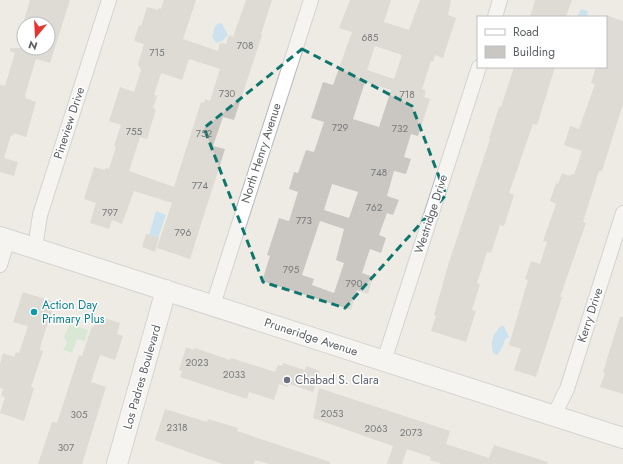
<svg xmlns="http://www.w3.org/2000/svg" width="623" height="464" font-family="Jost,sans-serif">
<rect width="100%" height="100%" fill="#edebe3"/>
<!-- green -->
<path fill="#c2e5c0" d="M70 324 88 330 85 341 77 339 72 353 63 350 67 343 64 336Z"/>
<!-- water -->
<path fill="#a4dafd" d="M581 9 588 11 587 17H577Z
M219 23 222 24 228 35 222 41 216 43 212 37 215 26Z
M156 211 166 215 158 238 149 235Z
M501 326H504L509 337 505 339C504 345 501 350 497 355L494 354C489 345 493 333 501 326Z"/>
<!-- building -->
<path fill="#cac7c2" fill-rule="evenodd" d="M30 0H70L50 63 36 59 25 95H26L25 98 36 102 26 137 14 133 13 136 11 135 4 158 18 162 14 176 0 172V85L5 86 15 53 10 51V48H48V24H23Z
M164 0H196L183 39 218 51 220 43 226 44 229 35 233 37 246 0H272L261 34 262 35 234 120 223 117 213 146 225 149 190 259 157 248 172 203 134 191 122 224 112 220 109 229 90 223 96 203 84 199 94 167 105 170 106 168 109 169 116 147 114 146 121 125 109 121 120 87 134 92 141 70 138 64 144 44 134 41 139 25 141 26 147 7 158 10 159 8 161 9ZM189 59 220 69 210 101 205 99 204 103 201 102 174 187 129 171 140 137 147 139 156 109 153 108 157 96 154 95 161 73 182 80Z
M350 0H391L384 22 409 30 420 0H451L448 15 456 18 443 58 435 55 433 62 431 61 422 89 426 91 424 97 430 99 418 136 411 134 404 157 411 159 406 174 394 171 387 196 399 200 393 215 387 213 379 235 386 238 381 253 370 249 362 273 373 277 368 294 357 290 351 310 262 281 270 256 267 255 279 218 289 221 298 192 289 189 294 172 298 173 306 150 314 152 324 122 311 118 323 82 333 85 352 32 339 28ZM375 46 402 55 394 79 367 70ZM365 82 391 90 379 127 353 119ZM332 184 358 192 349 218 324 210ZM320 221 344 229 336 260 344 263 334 293 312 285 314 279 302 275Z
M535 0H572L566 17H530Z
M606 15 623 21V104L602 171H599L583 222 586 223 560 297H562L536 377 514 370 521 349 509 345 528 280 525 279 531 261 540 264 547 242 543 241 556 204 550 201 556 183 558 184 562 173 570 176 571 174 574 175 582 151 564 145 570 126 579 129 595 84 591 83 596 67H606Z
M514 67H555L537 125 533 124 509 193 514 195 504 226 500 225 491 253 487 252 477 283 480 284 472 310 476 311 466 342 431 331 436 316 434 315 449 262 490 139H489L499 107H501Z
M146 234 159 237 155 252 142 247Z
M23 292 55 302 41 344 40 350 43 351 31 387 34 388 24 421 0 413 5 397 1 396 3 389 0 388V364L3 353 14 357 16 352 19 353 28 326 13 322Z
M98 316 120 323 117 334 123 336 115 360 100 355 91 382 106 387 82 464H38L52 422 57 423 79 355 82 356 92 326 94 327Z
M620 317H623V394L600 387 605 373 603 372Z
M186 347 194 350 195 348 230 360 231 358 275 372 278 365 282 366 283 363 305 370 306 366 320 371 313 392 289 384 288 387 279 384 274 400 249 392 247 399 180 377 182 371 179 370Z
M319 388 450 431 446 444 489 458 494 445 548 462 547 464H442L430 460 431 457 407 449 402 464H387L393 446 313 418Z
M165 409 207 422 208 419 238 428 237 431 330 462V464H269L255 460 254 464H223L208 459 155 440Z"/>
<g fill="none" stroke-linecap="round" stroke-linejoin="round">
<!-- street casing -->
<g stroke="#b4b6ba" stroke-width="16">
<path id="street" d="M495 17 500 0
M35 248 40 215 109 0
M0 265 8 239
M213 305 311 0
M384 361 479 67
M554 415 567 389 623 213"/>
</g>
<!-- secondary casing -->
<g stroke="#b5b8bd" stroke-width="22">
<path id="secondary" d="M0 237 623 438
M117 464 166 290"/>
</g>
<!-- street -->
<use href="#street" stroke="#fff" stroke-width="14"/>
<!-- secondary -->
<use href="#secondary" stroke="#fff" stroke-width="20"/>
</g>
<!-- marked area -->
<path d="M0 0H623V464H0ZM302 49 412 106 446 195 345 308 263 282 204 128Z" fill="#edebe3" fill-opacity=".55" fill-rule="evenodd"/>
<path fill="none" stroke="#0f766e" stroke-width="3" stroke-dasharray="8 5" stroke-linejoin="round" d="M302 49 412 106 446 195 345 308 263 282 204 128Z"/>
<!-- markers -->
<circle fill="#0f9aa8" stroke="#fff" stroke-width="1.5" cx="34" cy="312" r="4"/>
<circle fill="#6b7280" stroke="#fff" stroke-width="1.5" cx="287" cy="380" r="4"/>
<g text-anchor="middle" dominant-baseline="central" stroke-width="3" stroke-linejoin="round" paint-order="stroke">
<!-- number labels -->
<g font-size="10" fill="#77797b">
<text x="370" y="37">685</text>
<text x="245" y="45">708</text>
<text x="157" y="52">715</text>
<text x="227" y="93">730</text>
<text x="407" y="94">718</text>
<text x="340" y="127">729</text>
<text x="400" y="128">732</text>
<text x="134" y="131">755</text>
<text x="204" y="133">752</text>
<text x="379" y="172">748</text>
<text x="200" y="185">774</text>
<text x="374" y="207">762</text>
<text x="110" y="212">797</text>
<text x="304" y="220">773</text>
<text x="183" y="232">796</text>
<text x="291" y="269">795</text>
<text x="354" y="283">790</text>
<text x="197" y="362">2023</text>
<text x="234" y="374">2033</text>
<text x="332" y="413">2053</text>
<text x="79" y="414">305</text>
<text x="177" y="427">2318</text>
<text x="376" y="428">2063</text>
<text x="411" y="432">2073</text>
<text x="66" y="447">307</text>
</g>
<!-- street labels -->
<g font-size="12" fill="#5b5f63" stroke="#fff">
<text transform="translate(69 123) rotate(-72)">Pineview Drive</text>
<text transform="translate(261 153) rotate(-72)">North Henry Avenue</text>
<text transform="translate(431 214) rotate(-72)">Westridge Drive</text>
<text transform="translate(590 315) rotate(-72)">Kerry Drive</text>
<text transform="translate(311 337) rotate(18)">Pruneridge Avenue</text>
<text transform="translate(142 377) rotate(-74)">Los Padres Boulevard</text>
</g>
<!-- culture labels -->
<g font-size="12" fill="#0d838f" stroke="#fff" text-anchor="start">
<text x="42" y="305">Action Day<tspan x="42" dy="14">Primary Plus</tspan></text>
</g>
<!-- worship labels -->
<g font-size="12" fill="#5b616d" stroke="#fff" text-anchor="start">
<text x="295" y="380">Chabad S. Clara</text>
</g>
</g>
<!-- legend -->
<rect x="477" y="16" width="130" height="52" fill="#ffffff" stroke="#bdbfc1"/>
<rect x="485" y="29" width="20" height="6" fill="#ffffff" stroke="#bdbfc1"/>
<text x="513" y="36" font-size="12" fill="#5b5f63">Road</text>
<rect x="485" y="46" width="20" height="12" fill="#cac7c2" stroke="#bdbfc1"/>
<text x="513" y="56" font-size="12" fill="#5b5f63">Building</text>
<!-- north arrow -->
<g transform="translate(36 36) rotate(198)"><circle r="19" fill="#ffffff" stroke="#bdbfc1"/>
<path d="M0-3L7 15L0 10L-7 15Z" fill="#e53732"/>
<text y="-6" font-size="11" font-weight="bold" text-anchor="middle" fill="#5b5f63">N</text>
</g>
</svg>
